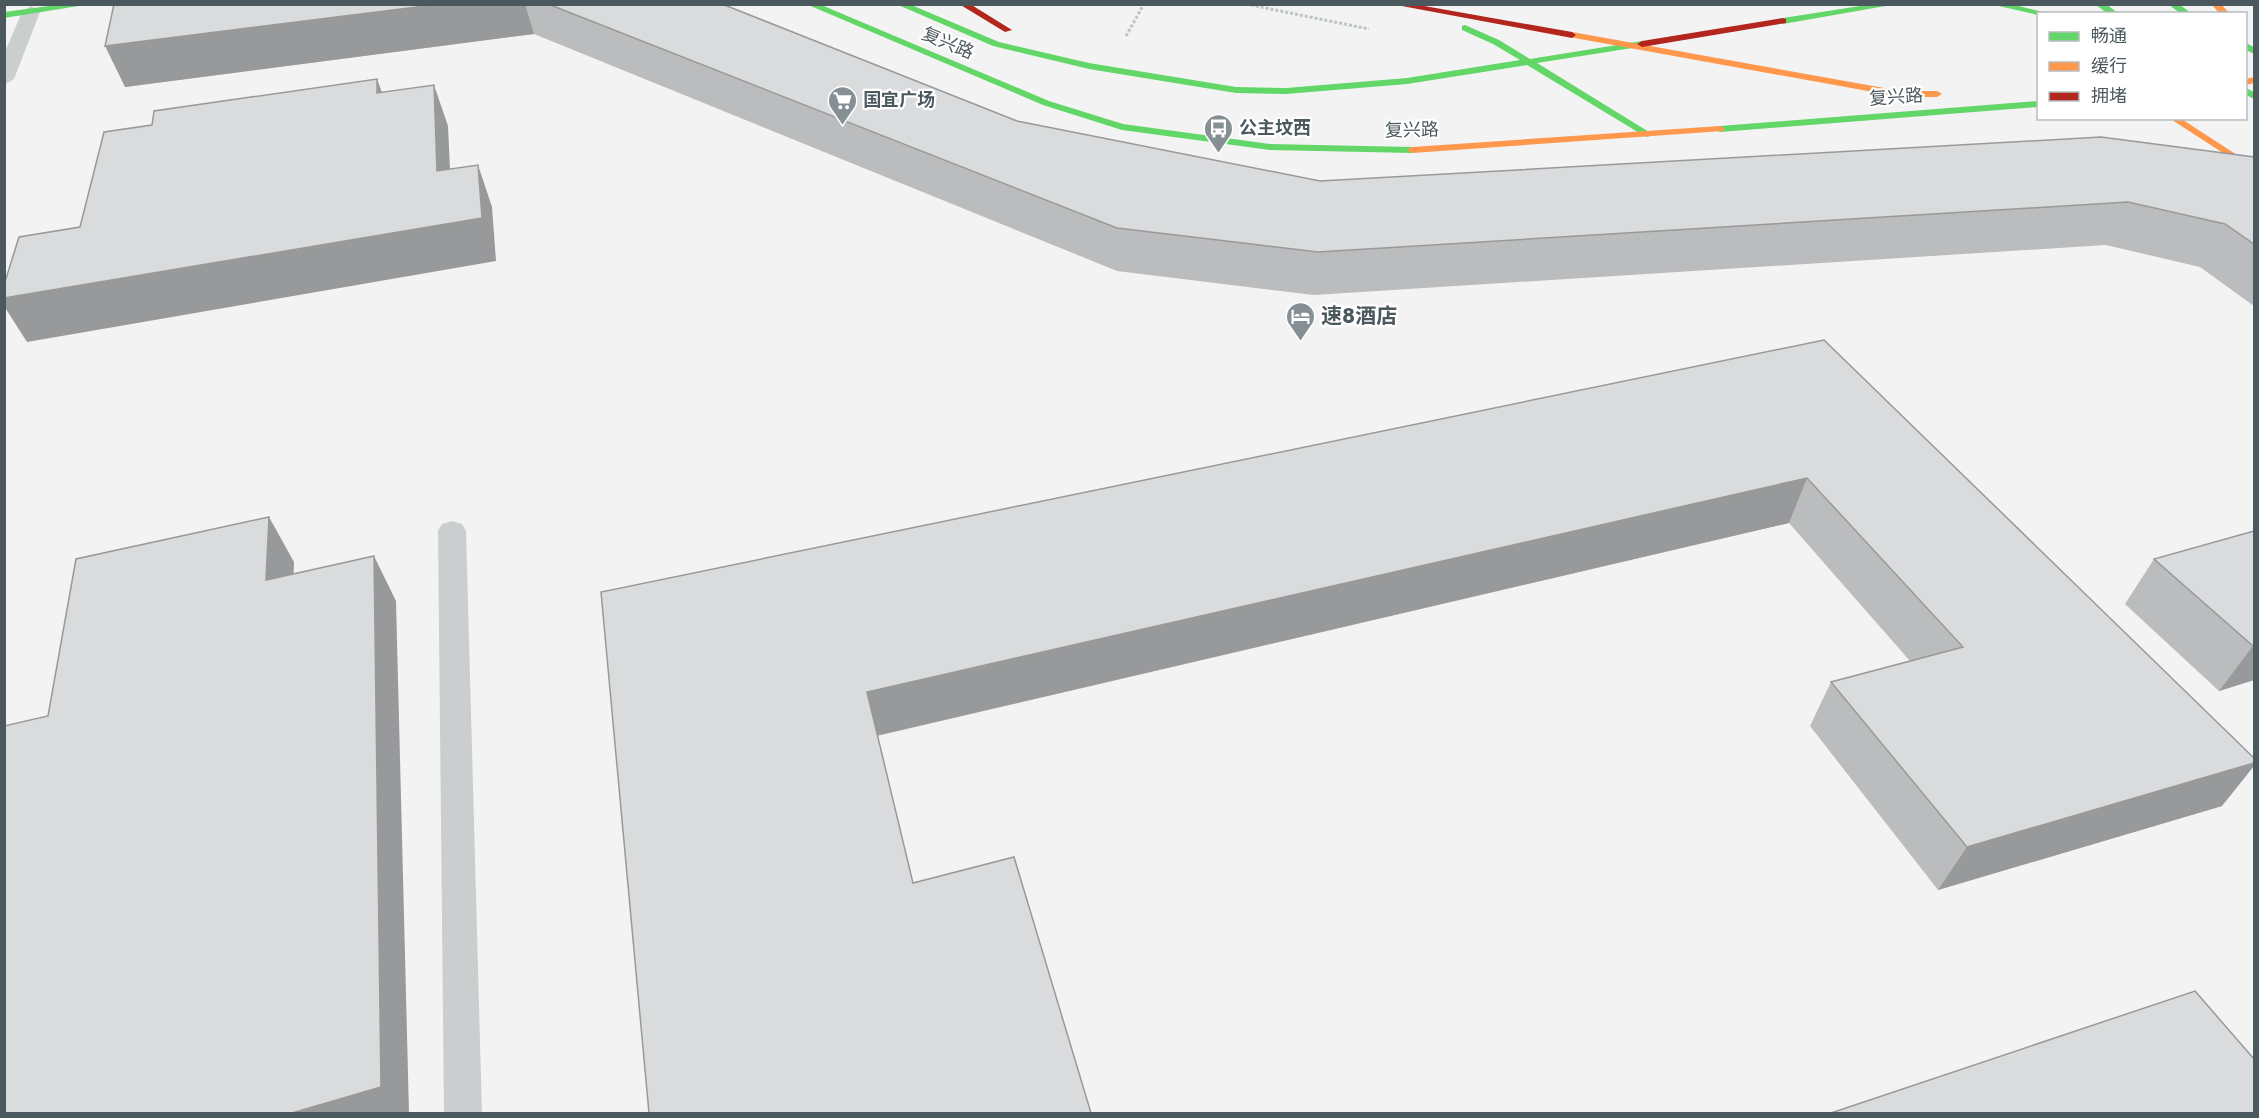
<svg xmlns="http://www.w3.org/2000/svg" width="2259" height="1118" font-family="Jost,'Noto Sans SC',sans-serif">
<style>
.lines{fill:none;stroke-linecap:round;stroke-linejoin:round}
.path{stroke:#bbc6c1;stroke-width:3;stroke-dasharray:3 2;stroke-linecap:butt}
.lane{fill:#cbcecf;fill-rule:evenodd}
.fast{fill:#63d668;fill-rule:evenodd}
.slow{fill:#ff974d;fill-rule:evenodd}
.jam{fill:#b3261e;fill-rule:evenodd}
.wall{fill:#bbbcbd}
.shaded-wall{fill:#98999a}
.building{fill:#d9dbdc;stroke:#98999a;stroke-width:1.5}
.labels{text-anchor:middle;stroke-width:4.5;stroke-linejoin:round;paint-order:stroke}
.far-street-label{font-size:18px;fill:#4b595f;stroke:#fff}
.far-poi-label{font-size:18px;font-weight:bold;fill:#4b595f;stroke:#fff;text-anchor:start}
.poi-label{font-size:21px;font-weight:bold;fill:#4b595f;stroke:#fff;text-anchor:start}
</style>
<rect width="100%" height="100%" fill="#f3f3f3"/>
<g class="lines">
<!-- path -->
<g class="path">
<polyline points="1246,4 1369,29"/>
<polyline points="1126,36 1144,4"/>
</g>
<!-- lane -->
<g class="lane">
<polygon points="31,6 40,12 14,79 4,85 4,54 22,12"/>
<polygon points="452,521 462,524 466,531 482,1114 444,1114 438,531 442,524"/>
</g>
<!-- fast -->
<g class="fast">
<polygon points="64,4 91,4 4,18 4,12"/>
<polygon points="806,4 819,4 1049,101 1123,124 1270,144 1412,147 1417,150 1412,153 1270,150 1122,130 1043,105"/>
<polygon points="896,4 909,4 999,42 1089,63 1236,87 1286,88 1407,78 1520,60 1493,44 1462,30 1462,26 1465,25 1499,40 1530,59 1642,41 1647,44 1645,46 1537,63 1654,135 1646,137 1527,65 1407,84 1286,94 1236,93 1089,69 993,46"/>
<polygon points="1873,4 1897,4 1783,24 1779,21 1783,18"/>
<polygon points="1990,4 2010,4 2051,14 2038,15"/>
<polygon points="2095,4 2106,4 2119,14 2108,14"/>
<polygon points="2168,4 2179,4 2192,14 2181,14"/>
<polygon points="2246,43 2254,47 2254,54 2246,50"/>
<polygon points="2246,88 2254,92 2254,99 2246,95"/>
<polygon points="2038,101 2038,107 1720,132 1715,129 1720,126"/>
</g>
<!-- slow -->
<g class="slow">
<polygon points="2211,4 2221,4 2230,14 2220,14"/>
<polygon points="1572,32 1901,91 1937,91 1942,94 1937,97 1901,97 1569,37 1569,33"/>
<polygon points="2254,77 2254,83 2246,85 2246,79"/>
<polygon points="2169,118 2180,118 2254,166 2254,173"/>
<polygon points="1720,126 1725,129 1723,131 1412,153 1407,150 1412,147"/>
</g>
<!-- jam -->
<g class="jam">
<polygon points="959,4 970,4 1012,30 1005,32"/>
<polygon points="1391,4 1413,4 1572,32 1576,35 1572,38"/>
<polygon points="1783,18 1786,19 1786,23 1642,47 1637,44 1642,41"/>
</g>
</g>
<!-- wall -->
<g class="wall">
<polygon points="114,4 722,4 1017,121 1320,181 2254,157 2254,306 2200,267 2106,245 1314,295 1117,271 534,34 125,87"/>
<polygon points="1824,340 2222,806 1938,890 1810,726 1831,682 1910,661 1789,523 877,736 913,883 1091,1113 601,592"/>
<polygon points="2254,531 2254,680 2219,691 2125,604 2154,559"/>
</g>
<!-- shaded-wall -->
<g class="shaded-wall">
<polygon points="441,4 525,4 534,34 125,87 105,46"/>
<polygon points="377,79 392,120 377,93"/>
<polygon points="434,85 448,126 452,213 437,171"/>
<polygon points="478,165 492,207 496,261 27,342 4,306 4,298"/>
<polygon points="1807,478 1789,523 875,736 867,692"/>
<polygon points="269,517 294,562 292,625 266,580"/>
<polygon points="374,556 396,601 409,1113 292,1113"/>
<polygon points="2253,646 2254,646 2254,680 2219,691"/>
<polygon points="2254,763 2254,766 2222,806 1938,890 1967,847"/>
</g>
<!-- building -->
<g class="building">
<polygon points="114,4 441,4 105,46"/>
<polygon points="548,4 722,4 1017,121 1320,181 2101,137 2254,157 2254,244 2225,224 2128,202 1318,252 1117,228"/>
<polygon points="377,79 377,93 434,85 437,171 478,165 482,218 4,298 4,285 19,237 80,227 104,132 152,125 154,111"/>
<polygon points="1824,340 2254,758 2254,763 1967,847 1831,682 1963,647 1807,478 867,692 913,883 1014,857 1091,1113 649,1113 601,592"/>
<polygon points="269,517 266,580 374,556 381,1087 292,1113 4,1113 4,726 48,716 76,559"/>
<polygon points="2254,531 2254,646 2253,646 2154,559"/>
<polygon points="2195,991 2254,1059 2254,1113 1831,1113"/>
</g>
<!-- icons -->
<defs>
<symbol id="supermarket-pin" viewBox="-11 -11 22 30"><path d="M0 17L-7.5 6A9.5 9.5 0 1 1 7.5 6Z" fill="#868f93" stroke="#fff"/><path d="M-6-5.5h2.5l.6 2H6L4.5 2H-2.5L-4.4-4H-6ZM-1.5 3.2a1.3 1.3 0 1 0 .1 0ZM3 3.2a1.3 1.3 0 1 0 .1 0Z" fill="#fff"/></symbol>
<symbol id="bus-pin" viewBox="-11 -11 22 30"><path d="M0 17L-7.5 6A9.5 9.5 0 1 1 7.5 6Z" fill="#868f93" stroke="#fff"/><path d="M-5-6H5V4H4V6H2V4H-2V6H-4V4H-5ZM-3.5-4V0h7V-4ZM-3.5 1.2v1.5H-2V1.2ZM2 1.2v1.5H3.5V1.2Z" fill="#fff"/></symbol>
<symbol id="hotel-pin" viewBox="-11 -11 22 30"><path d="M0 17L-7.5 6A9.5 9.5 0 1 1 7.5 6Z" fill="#868f93" stroke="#fff"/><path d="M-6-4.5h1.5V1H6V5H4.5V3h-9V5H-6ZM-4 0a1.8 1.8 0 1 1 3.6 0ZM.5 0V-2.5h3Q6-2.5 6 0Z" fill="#fff"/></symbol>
</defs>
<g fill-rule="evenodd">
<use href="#supermarket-pin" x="826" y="84" width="33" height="45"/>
<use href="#bus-pin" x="1202" y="112" width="33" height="45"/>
<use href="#hotel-pin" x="1284" y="300" width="33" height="45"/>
</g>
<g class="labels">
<!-- far-street labels -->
<g class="far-street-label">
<text transform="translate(948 43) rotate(23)" y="6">复兴路</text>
<text transform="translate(1896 97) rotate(-4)" y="6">复兴路</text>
<text transform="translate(1412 130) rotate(-1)" y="6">复兴路</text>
</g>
<!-- far-poi labels -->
<g class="far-poi-label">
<text x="863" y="106">国宜广场</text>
<text x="1239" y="134">公主坟西</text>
</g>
<!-- poi labels -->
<g class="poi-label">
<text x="1321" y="323">速8酒店</text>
</g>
</g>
<!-- border -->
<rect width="2259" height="1118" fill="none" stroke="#4b595f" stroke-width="12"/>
<!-- legend -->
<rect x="2037" y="12" width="210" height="108" fill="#ffffff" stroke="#b7bdbf" stroke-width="1.5"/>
<rect x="2049" y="32" width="30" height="9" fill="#63d668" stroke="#b7bdbf" stroke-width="1.5"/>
<text x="2091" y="42" font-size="18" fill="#4b595f">畅通</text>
<rect x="2049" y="62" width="30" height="9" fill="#ff974d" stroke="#b7bdbf" stroke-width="1.5"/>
<text x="2091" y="72" font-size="18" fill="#4b595f">缓行</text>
<rect x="2049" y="92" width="30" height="9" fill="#b3261e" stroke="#b7bdbf" stroke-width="1.5"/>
<text x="2091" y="102" font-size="18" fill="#4b595f">拥堵</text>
</svg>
